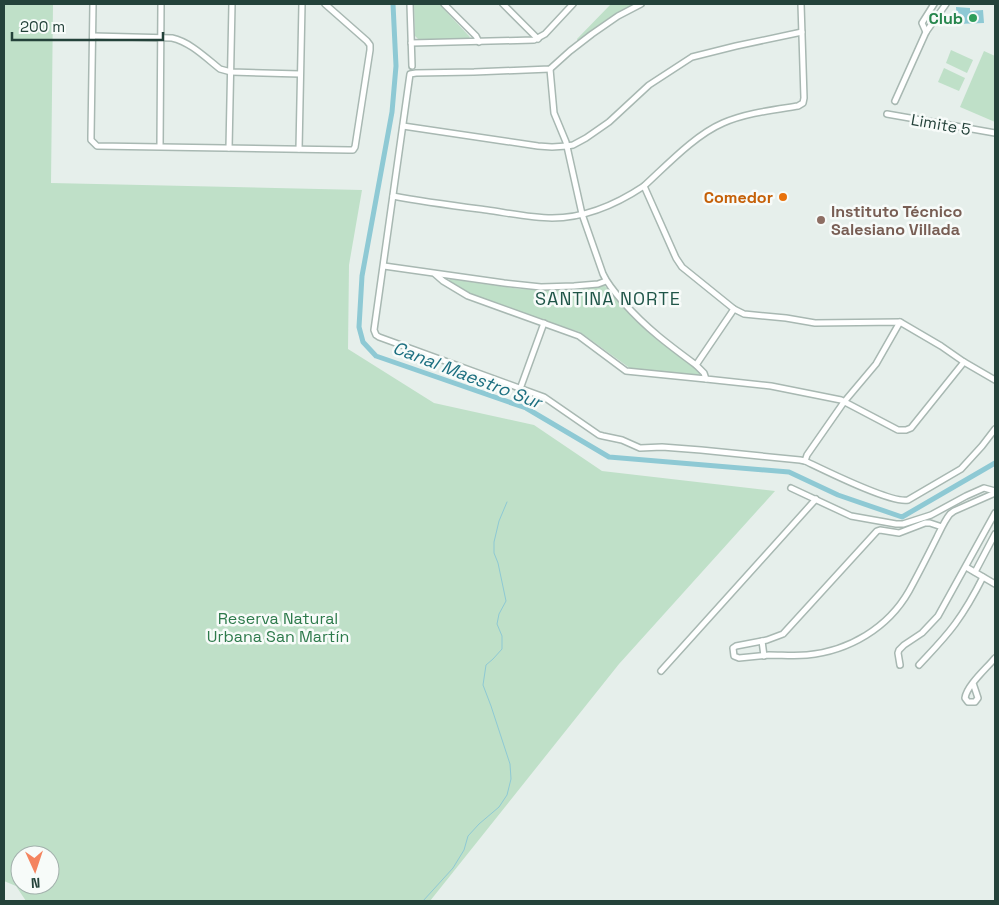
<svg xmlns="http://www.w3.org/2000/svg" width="999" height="905" font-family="'Space Grotesk',sans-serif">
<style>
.green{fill:#bfe0c8;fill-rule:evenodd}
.water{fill:#8ec9d4}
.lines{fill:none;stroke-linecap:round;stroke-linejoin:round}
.stream{stroke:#8ec9d4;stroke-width:1}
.canal{stroke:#8ec9d4;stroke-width:5}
.minor-casing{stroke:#a8b8b2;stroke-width:8}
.minor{stroke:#fff;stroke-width:5}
.leisure-dot{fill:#2e9e5b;stroke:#f7fbf9;stroke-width:2}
.food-dot{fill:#e8710a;stroke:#f7fbf9;stroke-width:2}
.education-dot{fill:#8d6e63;stroke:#f7fbf9;stroke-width:2}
.labels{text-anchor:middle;stroke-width:5;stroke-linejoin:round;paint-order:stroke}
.leisure-label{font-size:16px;font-weight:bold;fill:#27864d;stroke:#f7fbf9;text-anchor:end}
.street-label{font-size:16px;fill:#24423a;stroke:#f7fbf9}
.food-label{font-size:16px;font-weight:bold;fill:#c56008;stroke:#f7fbf9;text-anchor:end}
.education-label{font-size:16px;font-weight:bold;fill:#785e54;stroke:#f7fbf9;text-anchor:start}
.park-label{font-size:16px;fill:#2d7a4b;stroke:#f7fbf9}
.neighbourhood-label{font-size:18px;letter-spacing:1px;fill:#1f5548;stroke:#f7fbf9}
.water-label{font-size:18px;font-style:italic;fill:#1c6f80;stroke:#f7fbf9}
</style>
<rect width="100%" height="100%" fill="#e6efeb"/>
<!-- green -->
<g class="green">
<path d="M4,4H53L51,183L362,190L349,265L348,349L434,403L534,425L602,471L775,491L619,664L430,901H26L16,886L4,881ZM20,855H50V885H20Z"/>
<polygon points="414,4 439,4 470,37 469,38 419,40 415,36"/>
<polygon points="611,4 635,4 620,12 578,42 577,39"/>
<polygon points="951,50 973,60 967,73 946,63"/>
<polygon points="984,51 995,56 995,122 960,107"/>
<polygon points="944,68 965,78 959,91 938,82"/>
<polygon points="450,279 520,289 549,290 604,285 619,302 646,329 699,372 700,375 637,370 631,369 580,332 527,315 470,294 448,282"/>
</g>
<!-- water -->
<polygon class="water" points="956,7 970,8 970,11 983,10 984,23 957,24"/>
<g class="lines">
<!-- stream -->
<polyline class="stream" points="423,901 453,868 464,850 468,836 479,824 499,807 507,795 511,779 510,764 491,706 483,685 486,665 493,659 502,649 502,636 497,624 499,614 506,601 498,563 494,553 494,542 499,521 507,502"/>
<!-- canal -->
<polyline class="canal" points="393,4 396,66 392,112 362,276 359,327 363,342 376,356 526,408 609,457 789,472 838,495 902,517 995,463"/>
<defs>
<g id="minor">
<polyline points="93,4 91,136 91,140 97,146 349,150 353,150 355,147 370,50 370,45 367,41 325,4"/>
<polyline points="410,4 412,66"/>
<polyline points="444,4 476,36 479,42"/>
<polyline points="503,4 538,39"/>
<path d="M641,4L618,16L592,34L570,51L550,69L474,72L416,73L410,74L374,330L376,335L379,337L544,397L599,435L603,436L622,440L640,448L662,447L701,450L800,460L805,461C824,470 892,504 908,500L961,469L982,446L995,429"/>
<path d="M801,4L804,98L803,103L798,106C773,110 746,113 723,123C695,135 667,165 644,186L676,258L682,267L734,309L744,314L786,318L815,323L900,322L941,346L964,362L995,380"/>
<polyline points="926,32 922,23 934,4"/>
<path d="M93,36L172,38C190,42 205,57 220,69L231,72L300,74"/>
<polyline points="411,43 534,40 545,34 573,4"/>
<path d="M550,69L554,113L566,142L582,214L603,274C608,285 616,294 624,303C646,328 669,345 696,365"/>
<polyline points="895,101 926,32 946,4"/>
<polyline points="887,114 995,133"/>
<polyline points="403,126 538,146 552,147 567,146 573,145 586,138 609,122 649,85 692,57 736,46 802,32"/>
<polyline points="160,146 161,4"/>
<polyline points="229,148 232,4"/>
<polyline points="299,149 302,4"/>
<path d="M393,196C424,202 456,206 487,210C508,213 531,218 552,218C586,218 617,204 644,186"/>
<polyline points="384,266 504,283 541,287 574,286 598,284 606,281"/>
<polyline points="435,274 443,281 468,296 579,336 626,371 706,379"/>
<polyline points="734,309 696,365 704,373 706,379 771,386 841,400 898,430 906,430 911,428 964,362"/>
<polyline points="520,389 544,323"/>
<polyline points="805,461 807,455 844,402 876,364 900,322"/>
<polyline points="791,488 851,516 896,524 903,524 931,515 966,496 984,488 995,491"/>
<path d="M942,527L930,523H925L899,533L880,530L877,531L783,634L767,640L736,646L733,648L734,656L739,658C749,657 759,656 769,655C782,655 794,656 807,655C849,651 888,628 909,591C919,573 928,555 937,537C941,529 945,520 950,514L954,511L995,493"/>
<polyline points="966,567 995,584"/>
<polyline points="975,572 995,534"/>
<polyline points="762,641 764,656"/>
<polyline points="900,665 898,653 899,650 904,645 922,633 938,616 995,513"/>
<path d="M919,665C931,652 944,639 955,624C966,609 975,593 983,577"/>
<polyline points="661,671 816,499"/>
<path d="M973,683L978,698L975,702H968L965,698C967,685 987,668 995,658"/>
</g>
</defs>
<!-- minor casing -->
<use href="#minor" class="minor-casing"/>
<!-- minor -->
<use href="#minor" class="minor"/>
</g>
<!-- markers -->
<circle class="leisure-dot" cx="973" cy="18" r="5"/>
<circle class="food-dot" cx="783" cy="197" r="5"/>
<circle class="education-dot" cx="821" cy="220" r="5"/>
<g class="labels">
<!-- leisure labels -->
<g class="leisure-label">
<text x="963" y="24">Club</text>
</g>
<!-- street labels -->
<g class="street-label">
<text transform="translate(941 124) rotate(10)" y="6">Limite 5</text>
</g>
<!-- food labels -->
<g class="food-label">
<text x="773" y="203">Comedor</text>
</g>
<!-- education labels -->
<g class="education-label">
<text x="831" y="217">Instituto Técnico<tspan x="831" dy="18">Salesiano Villada</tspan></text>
</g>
<!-- park labels -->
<g class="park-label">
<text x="278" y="624">Reserva Natural<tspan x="278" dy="18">Urbana San Martín</tspan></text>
</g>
<!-- neighbourhood labels -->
<g class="neighbourhood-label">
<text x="608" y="305">SANTINA NORTE</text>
</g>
<!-- water labels -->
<g class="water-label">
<text transform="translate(467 375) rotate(21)" y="6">Canal Maestro Sur</text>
</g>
</g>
<!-- border -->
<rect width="999" height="905" fill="none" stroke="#24423a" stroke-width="10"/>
<!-- north arrow -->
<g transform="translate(35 870) rotate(177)"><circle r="24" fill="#f7fbf9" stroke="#a3b1ad"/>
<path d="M0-4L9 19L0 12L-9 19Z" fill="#f4845f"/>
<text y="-8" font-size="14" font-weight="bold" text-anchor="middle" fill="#24423a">N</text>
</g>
<!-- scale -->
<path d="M12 32v8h151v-8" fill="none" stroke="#24423a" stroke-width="2.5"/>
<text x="20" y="32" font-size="15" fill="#24423a" stroke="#f7fbf9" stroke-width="4" paint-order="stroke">200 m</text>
</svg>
